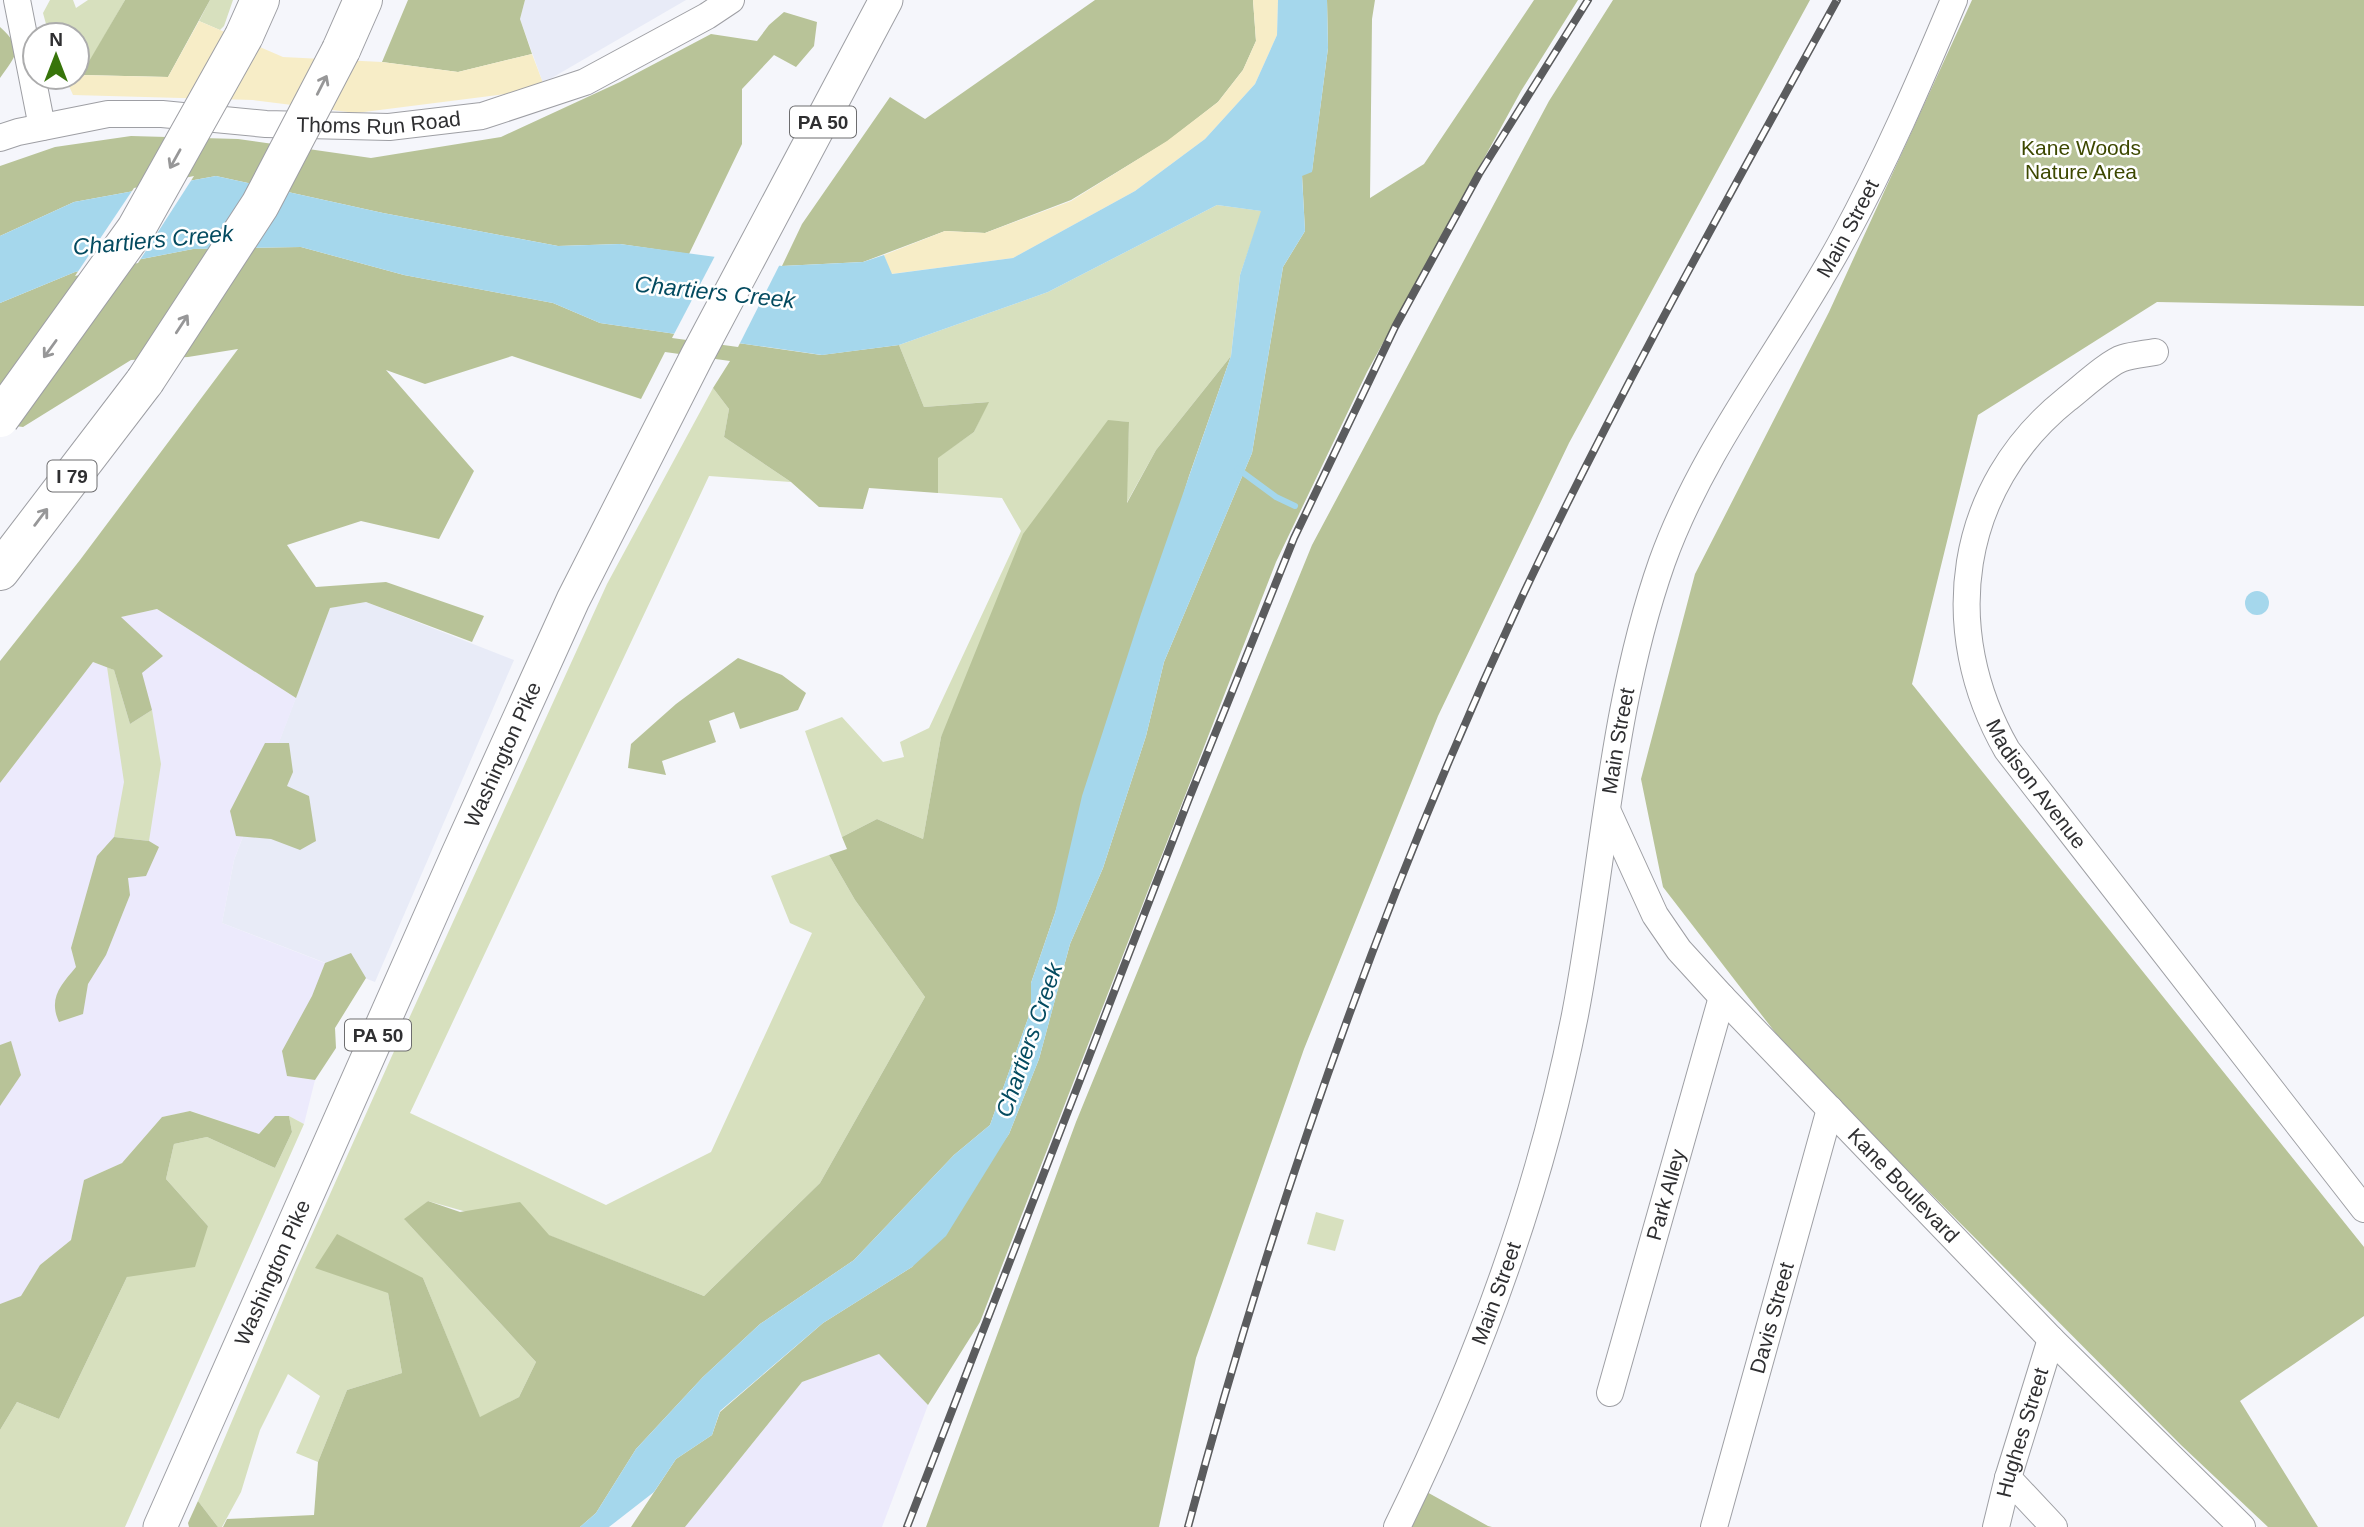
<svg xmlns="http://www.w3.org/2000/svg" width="2364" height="1527" font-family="Arial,sans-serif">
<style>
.built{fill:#e8ebf7}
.industrial{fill:#eceafc}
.green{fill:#d7e0be}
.forest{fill:#b8c398}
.sand{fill:#f7edc7}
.water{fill:#a5d7ec}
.pier{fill:#f5f6fb}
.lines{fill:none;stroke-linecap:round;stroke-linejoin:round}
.stream{stroke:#a5d7ec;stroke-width:6}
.minor-casing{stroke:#9e9fa4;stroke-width:28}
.major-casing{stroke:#9e9fa4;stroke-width:35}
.highway-casing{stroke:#9e9fa4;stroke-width:40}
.minor{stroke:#fff;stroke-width:26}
.major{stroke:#fff;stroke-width:33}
.highway{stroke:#fff;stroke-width:38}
.rail-casing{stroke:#5b5c5e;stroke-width:8}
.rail{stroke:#fff;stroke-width:5;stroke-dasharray:16;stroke-linecap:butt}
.highway-bridge-casing{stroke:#9e9fa4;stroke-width:40;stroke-linecap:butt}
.highway-bridge{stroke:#fff;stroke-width:38}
.oneway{stroke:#979798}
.labels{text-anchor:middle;stroke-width:5;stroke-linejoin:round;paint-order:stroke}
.shield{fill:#fff;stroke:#6d6d6f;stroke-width:2}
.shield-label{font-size:19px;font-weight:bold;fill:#2f2f31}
.street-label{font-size:21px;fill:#2f2f31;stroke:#fff}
.park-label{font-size:21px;fill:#3d4800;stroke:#fff}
.water-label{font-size:23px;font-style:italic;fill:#044b60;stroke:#fff}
</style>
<rect width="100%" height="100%" fill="#f5f6fb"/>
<!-- built -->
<g class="built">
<polygon points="525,0 686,0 543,83 520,19"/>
<polygon points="366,602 514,660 375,982 222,923 234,860 330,608"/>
</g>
<!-- industrial -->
<g class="industrial">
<polygon points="157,609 296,698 234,860 222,923 325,963 287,1076 315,1080 304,1124 289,1116 259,1134 191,1111 162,1117 122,1163 84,1180 71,1240 40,1265 21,1297 0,1304 0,783 93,662 114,670 162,656 120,617"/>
<polygon points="879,1354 928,1405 882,1527 685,1527 802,1382"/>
</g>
<!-- green -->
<g class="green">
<polygon points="50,0 73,0 76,8 88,0 125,0 86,68 77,64 77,35 49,35 43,13"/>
<polygon points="210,0 233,0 224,26 220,30 199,21"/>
<polygon points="1217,205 1262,211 1240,275 1231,356 1156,450 1126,504 1129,422 1108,421 941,737 923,839 877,819 842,837 805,731 842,717 883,762 904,757 900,742 929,728 1021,531 1002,498 938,493 937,458 974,432 988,402 924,407 899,345 1048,292"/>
<polygon points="713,388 729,409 724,437 791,482 709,476 410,1113 606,1205 711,1152 812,933 790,923 771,876 829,855 855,900 925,997 820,1183 704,1296 548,1235 428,1201 405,1220 536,1362 519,1397 480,1418 423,1278 388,1293 402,1373 347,1390 318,1462 296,1453 320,1396 288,1374 260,1430 241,1492 222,1527 218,1527 198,1501 296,1270 391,1058 607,584"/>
<polygon points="107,667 114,670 130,724 152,710 161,764 149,841 114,837 124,782"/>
<polygon points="289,1116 304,1124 125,1527 0,1527 0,1430 17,1402 59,1419 127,1277 208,1226 166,1179 174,1144 207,1137 275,1168 292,1132"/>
<polygon points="1316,1212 1344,1220 1335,1251 1307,1244"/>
</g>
<!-- forest -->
<g class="forest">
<polygon points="125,0 210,0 168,77 81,75"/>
<polygon points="408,0 525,0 520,19 532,54 458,72 382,62"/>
<polygon points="1095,0 1253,0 1256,41 1243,70 1218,102 1168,141 1071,200 985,233 945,231 863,262 782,266 802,224 890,97 925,119"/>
<polygon points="1327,0 1375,0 1372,19 1370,198 1424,164 1534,0 1578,0 1521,91 1367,372 1276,562 980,1322 928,1405 879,1354 802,1382 685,1527 631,1527 676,1459 712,1435 720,1412 823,1323 912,1267 1009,1134 1039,1059 1070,944 1103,868 1146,736 1164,662 1252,453 1283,267 1305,231 1302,175 1312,171 1328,48"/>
<polygon points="1613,0 1810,0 1569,443 1438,716 1304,1049 1196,1358 1159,1527 926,1527 1076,1122 1312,545 1549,101"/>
<polygon points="1972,0 2364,0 2364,306 2157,302 1978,415 1912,684 2364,1247 2364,1316 2240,1401 2318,1527 2268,1527 2181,1445 1791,1053 1663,887 1641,779 1695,574 1829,312"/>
<polygon points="784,12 817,22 814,46 796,67 774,55 742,89 742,144 689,254 620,244 558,246 383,213 216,176 74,202 0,236 0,166 55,147 131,136 238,139 371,158 501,137 620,82 711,34 757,41 769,25"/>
<path d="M0,27C25,50 16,55 0,78Z"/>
<polygon points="301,247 404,275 553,303 600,323 821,355 899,345 924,407 989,402 974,432 938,458 938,493 869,488 863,509 819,507 791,482 724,437 729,409 713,388 730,361 665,352 641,399 512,356 425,384 386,370 474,471 439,539 361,521 287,545 316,587 386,582 484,616 472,642 366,602 330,608 296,698 157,609 121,617 163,656 142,673 152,710 130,724 114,670 93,662 0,783 0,661 80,560 238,349 188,357 131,360 23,427 0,424 0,303 75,272 193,249"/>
<polygon points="1231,356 1189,476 1055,913 1031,983 1031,1010 990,1125 954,1155 854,1260 760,1324 703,1377 636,1449 596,1513 580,1527 223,1527 227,1519 314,1515 318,1462 347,1390 402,1373 388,1293 315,1268 337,1234 423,1278 480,1417 519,1397 536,1362 404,1219 428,1201 460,1212 520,1202 549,1235 704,1296 820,1183 925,997 855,900 829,855 847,849 842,837 877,819 923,839 941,737 1023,534 1108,420 1129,422 1127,503 1156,450"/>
<polygon points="738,658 782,675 806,693 798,710 740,729 734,712 709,721 716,742 662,761 666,775 628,768 631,744 676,704"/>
<polygon points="265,743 289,743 293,772 287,786 309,796 316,841 300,850 271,839 236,836 230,811"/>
<path d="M114,837L149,841L159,847L146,876L128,878L130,895L106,955L88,984L83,1014L59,1022C48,998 61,985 76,967L71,948L97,856Z"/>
<polygon points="351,953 366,978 335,1028 336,1048 315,1080 287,1076 282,1051 312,996 325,963"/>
<polygon points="11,1041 21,1075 0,1106 0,1045"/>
<polygon points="190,1111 259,1134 275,1116 289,1116 292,1132 275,1168 207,1137 174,1144 166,1179 208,1226 195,1267 127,1277 59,1419 17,1402 0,1430 0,1304 21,1296 40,1265 71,1240 84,1180 122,1163 162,1117"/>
<polygon points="1425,1491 1488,1526 1492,1527 1411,1527"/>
<polygon points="198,1501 218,1527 189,1527 188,1523"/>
</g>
<!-- sand -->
<g class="sand">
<polygon points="1253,0 1278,0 1277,35 1255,84 1205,139 1135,191 1013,258 891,274 884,255 945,231 985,233 1071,201 1167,141 1218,102 1243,70 1256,41"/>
<polygon points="199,21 283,57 382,62 458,72 532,54 543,83 506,94 356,113 253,100 73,95 65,77 77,77 77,64 86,68 82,75 168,77"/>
</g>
<!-- water -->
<g class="water">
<polygon points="1278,0 1327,0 1328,48 1312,172 1302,176 1305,231 1283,267 1252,453 1164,662 1146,736 1103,868 1070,944 1039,1059 1009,1134 946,1236 912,1267 823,1323 720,1411 712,1435 676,1459 654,1492 609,1527 580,1527 596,1513 636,1449 703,1377 760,1324 854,1260 954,1155 990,1125 1031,1010 1031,983 1055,913 1082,796 1141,614 1231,356 1240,275 1261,211 1217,205 1048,292 899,345 822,355 600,323 553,303 404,275 301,247 193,249 75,272 0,303 0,236 74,202 216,176 383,213 558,246 620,244 782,266 863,262 884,255 892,274 1013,258 1135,191 1205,139 1255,84 1277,35"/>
<circle cx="2257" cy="603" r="12"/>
</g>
<!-- pier -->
<g class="pier">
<polygon points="194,176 138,263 75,276 134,188"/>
<polygon points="716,254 781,262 738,347 672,338"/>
</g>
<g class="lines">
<!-- stream -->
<polyline class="stream" points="1238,469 1276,497 1295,506"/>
<defs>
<g id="minor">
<polyline points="17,0 42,127"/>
<path id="s1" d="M0,138L18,132L108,114H162L266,124L389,127L482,116L585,82L707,16L731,0"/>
<path id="s2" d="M2155,352C2144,354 2133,355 2123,358C2109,362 2080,389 2067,399C1957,487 1938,630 2007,750L2364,1209"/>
<path id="s3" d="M1608,812L1655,915L1679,950L1722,997L2051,1339L2242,1527"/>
<path id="s4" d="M1610,1393L1722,997"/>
<polyline points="2008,1478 2054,1527"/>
<path id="s5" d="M1397,1527C1477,1364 1540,1193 1575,1015C1604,864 1611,707 1662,562C1704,445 1785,347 1843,239C1885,162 1920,81 1954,0"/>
<path id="s6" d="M1714,1527L1830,1109"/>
<path id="s7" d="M1996,1527L2008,1478L2051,1339"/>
</g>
<g id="major">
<path id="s8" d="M160,1527L457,856L573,600L697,356L886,0"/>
</g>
<g id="highway">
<polyline points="244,36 260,0"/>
<polyline points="341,50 363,0"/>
<polyline points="0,571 145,381"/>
</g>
</defs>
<!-- minor casing -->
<use href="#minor" class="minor-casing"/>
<!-- major casing -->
<use href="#major" class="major-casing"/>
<!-- highway casing -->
<use href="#highway" class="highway-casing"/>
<!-- minor -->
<use href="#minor" class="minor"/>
<!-- major -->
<use href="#major" class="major"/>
<!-- highway -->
<use href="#highway" class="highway"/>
<defs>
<g id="rail">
<polyline points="907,1527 1188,801 1294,538 1395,327 1479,174 1588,0"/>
<path d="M1188,1527C1273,1209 1382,898 1521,599C1617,395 1728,198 1837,0"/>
</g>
</defs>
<!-- rail casing -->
<use href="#rail" class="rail-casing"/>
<!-- rail -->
<use href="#rail" class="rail"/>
<defs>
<g id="highway-bridge">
<polyline points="145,381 260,205 341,50"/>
<polyline points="0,418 136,229 244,36"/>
</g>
</defs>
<!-- highway-bridge casing -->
<use href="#highway-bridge" class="highway-bridge-casing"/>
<!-- highway-bridge -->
<use href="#highway-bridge" class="highway-bridge"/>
</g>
<!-- one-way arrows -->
<defs><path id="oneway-shaft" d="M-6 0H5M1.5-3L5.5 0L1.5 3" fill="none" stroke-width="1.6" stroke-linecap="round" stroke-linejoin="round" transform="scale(1.75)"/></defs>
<g class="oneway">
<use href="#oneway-shaft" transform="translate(322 85) rotate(-63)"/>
<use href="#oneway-shaft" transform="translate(175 159) rotate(119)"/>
<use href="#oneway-shaft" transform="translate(182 324) rotate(-57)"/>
<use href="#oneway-shaft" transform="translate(50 349) rotate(126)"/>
<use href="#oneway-shaft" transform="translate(41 517) rotate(-53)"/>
</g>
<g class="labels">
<!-- shield labels -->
<g class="shield">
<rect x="790" y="106.5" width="66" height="31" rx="5"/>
<rect x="47.5" y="460.5" width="49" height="31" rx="5"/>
<rect x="345" y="1019.5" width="66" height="31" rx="5"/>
</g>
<g class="shield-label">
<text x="823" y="129">PA 50</text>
<text x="72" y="483">I 79</text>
<text x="378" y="1042">PA 50</text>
</g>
<!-- street labels -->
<g class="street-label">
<text dy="7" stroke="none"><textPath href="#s1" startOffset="382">Thoms Run Road</textPath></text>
<text dy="7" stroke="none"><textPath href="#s5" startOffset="1388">Main Street</textPath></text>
<text dy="7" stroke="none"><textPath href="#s5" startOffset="821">Main Street</textPath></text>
<text dy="7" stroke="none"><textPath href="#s8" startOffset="845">Washington Pike</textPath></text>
<text dy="7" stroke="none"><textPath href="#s2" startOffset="536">Madison Avenue</textPath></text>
<text dy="7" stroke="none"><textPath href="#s3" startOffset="481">Kane Boulevard</textPath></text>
<text dy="7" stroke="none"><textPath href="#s4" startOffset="206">Park Alley</textPath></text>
<text dy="7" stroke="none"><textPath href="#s8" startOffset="278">Washington Pike</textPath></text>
<text dy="7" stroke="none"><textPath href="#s5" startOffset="254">Main Street</textPath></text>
<text dy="7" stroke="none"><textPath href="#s6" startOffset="217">Davis Street</textPath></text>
<text dy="7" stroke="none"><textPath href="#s7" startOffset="98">Hughes Street</textPath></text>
</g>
<!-- park labels -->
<g class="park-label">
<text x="2081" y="155">Kane Woods<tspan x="2081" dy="24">Nature Area</tspan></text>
</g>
<!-- water labels -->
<g class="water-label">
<text transform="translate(153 240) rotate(-5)" y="8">Chartiers Creek</text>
<text transform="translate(715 292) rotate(6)" y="8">Chartiers Creek</text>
<text transform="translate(1029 1040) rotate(-71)" y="8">Chartiers Creek</text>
</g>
</g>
<!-- north arrow -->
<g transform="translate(56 56)"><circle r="33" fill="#ffffff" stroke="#acacad" stroke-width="2"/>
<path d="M0-5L12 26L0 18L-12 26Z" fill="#37740a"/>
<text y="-10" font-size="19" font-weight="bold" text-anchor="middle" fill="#2f2f31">N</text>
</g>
</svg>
